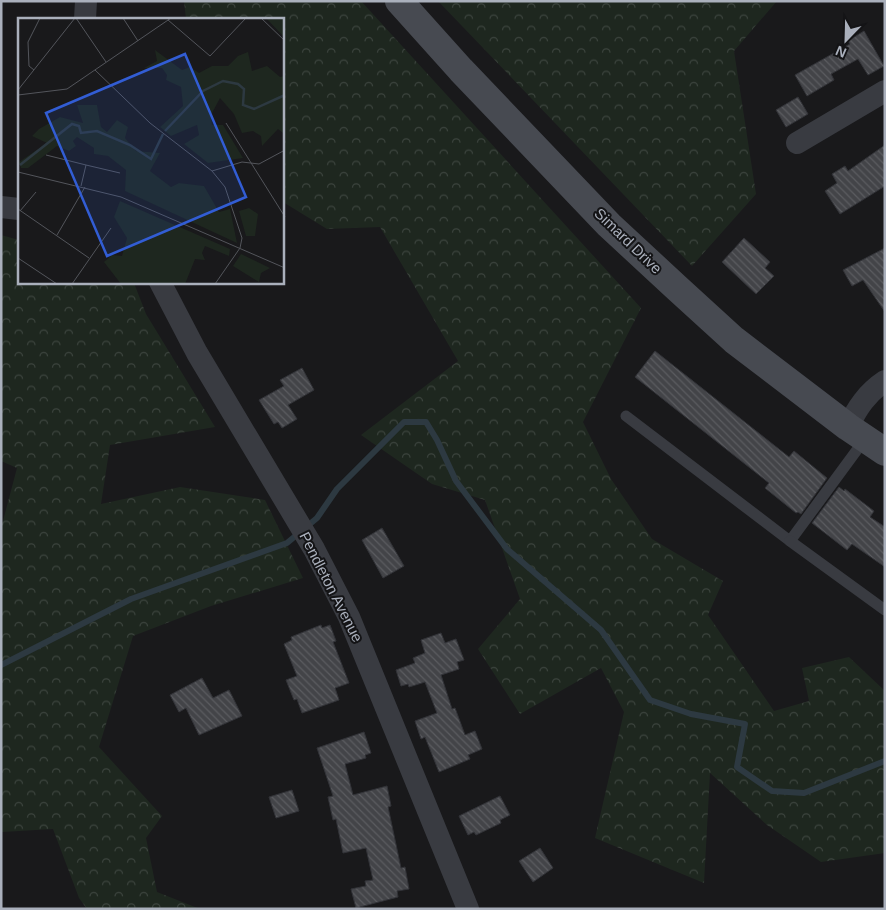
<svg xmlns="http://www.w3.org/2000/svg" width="886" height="910" font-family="Arial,sans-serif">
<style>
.forest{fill:url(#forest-crowns)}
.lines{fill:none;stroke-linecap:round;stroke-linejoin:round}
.stream{stroke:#2d3941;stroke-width:6}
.building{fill:url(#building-back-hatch);stroke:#323338}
.lane{stroke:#393b41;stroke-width:11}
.street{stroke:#393b41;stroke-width:22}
.secondary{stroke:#474a51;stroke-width:28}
.labels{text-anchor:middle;stroke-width:4;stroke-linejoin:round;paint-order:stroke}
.street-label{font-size:15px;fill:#aab0bc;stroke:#141416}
.inset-river{fill:none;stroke:#2d3941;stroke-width:2.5}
.inset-road{fill:none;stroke:#53555b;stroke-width:1}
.view{fill:#325dd4;fill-opacity:0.15;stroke:#325dd4;stroke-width:2.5}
.inset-edge{fill:none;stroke:#aab0bc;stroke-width:2.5}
</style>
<defs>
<pattern id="forest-crowns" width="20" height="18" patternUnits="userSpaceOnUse" patternTransform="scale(1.25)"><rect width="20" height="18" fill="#1e271f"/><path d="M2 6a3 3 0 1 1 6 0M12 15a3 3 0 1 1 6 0" fill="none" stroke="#3c443e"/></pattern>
<pattern id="building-back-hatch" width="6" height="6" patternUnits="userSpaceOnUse" patternTransform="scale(1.25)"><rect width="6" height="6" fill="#434448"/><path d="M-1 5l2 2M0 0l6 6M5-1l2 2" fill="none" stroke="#5b5c60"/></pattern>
</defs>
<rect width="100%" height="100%" fill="#19191b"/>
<!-- forest -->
<g class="forest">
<polygon points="184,1 361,1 641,308 583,422 611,479 652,539 723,581 708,615 774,711 809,701 802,668 849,657 885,691 885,853 821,862 767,825 710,773 704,883 595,838 624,712 601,668 520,714 478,649 520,599 485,500 432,484 361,435 458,361 380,227 327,229 283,202 282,19 186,19"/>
<polygon points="438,1 777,1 734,51 756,194 692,266"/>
<polygon points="1,235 19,240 19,282 134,283 146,314 215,427 110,445 101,504 180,487 265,500 303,578 211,606 133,636 99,747 162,816 146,838 157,892 200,909 87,909 79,898 53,829 2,832 1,830 1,523 3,521 17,468 1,461"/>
</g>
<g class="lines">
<!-- stream -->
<polyline class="stream" points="1,665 131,599 287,543 317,518 337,489 404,422 426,422 437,440 456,481 507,549 601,630 650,700 691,714 745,724 737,767 772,791 804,793 885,761"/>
</g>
<!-- building -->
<g class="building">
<polygon points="864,31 884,66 868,75 858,59 831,74 834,80 807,96 795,75 850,44 848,41"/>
<polygon points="798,97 808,114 786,127 776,110"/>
<polygon points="885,145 885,186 840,214 825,191 837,183 832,174 845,166 848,171"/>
<polygon points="744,238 770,262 765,268 774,276 756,294 722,262"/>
<polygon points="885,248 885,312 863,280 852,286 843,270"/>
<polygon points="655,351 789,457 794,451 827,478 801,514 798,512 796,513 765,488 769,483 635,377"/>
<polygon points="302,368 314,390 288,405 297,419 282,428 278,422 274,424 259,400 284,386 280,380"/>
<polygon points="839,487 844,491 845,489 874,511 870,517 885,527 885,567 852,544 847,550 812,523"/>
<polygon points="382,528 404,566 383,578 362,540"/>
<polygon points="321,625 322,628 330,625 336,641 333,642 349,683 335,688 339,700 302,713 297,699 294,700 286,680 297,676 284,644 292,640 291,637"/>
<polygon points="441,633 445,643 456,639 464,660 457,662 459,669 441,675 452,709 455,708 465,735 475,731 482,749 468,755 470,759 439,772 425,737 421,739 415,721 437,713 425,682 409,687 408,684 401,686 396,670 415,663 413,658 425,653 421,640"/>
<polygon points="202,678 213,698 229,690 242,716 199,735 186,708 179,712 170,695"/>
<polygon points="364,732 371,753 365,755 366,758 345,764 353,795 387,786 391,806 388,807 401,868 405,867 409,889 397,891 398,897 356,908 351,889 366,886 365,881 373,880 366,848 343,853 336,819 333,820 328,797 333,796 317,748"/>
<polygon points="292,790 299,811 276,818 269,797"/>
<polygon points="500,796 510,815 500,820 501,823 476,835 474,832 468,835 459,816"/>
<polygon points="540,848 553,868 533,882 519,861"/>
</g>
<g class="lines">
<!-- lane -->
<g class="lane">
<polyline points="626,416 790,541 865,439"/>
<polyline points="790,541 885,610"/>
</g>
<!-- street -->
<g class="street">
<polyline points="85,19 86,1"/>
<polyline points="797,143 885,91"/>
<polyline points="1,207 19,209"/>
<polyline points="160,282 197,353 314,549 349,617 468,909"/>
<path d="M848,427C857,408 867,393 885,381"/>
</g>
<!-- secondary -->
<polyline class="secondary" points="399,1 461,70 609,225 677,288 734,340 848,427 885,452"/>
</g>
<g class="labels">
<!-- street labels -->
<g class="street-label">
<text transform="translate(628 241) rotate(44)" y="5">Simard Drive</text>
<text transform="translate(331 587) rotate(63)" y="5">Pendleton Avenue</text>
</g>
</g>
<!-- overview -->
<g transform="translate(18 18)">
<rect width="266" height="266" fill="#19191b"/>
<path d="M248,0H266V19ZM137,32L164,52L172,49L181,55L194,48H210L220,38L230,34L234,53L249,48L262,59L266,58V126L265,115L260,111L244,128L243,118L235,113L224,115L216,96L202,80L193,97L194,107H205L225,140L190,145L166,126L181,117L179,107L153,118L142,109L165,88L163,69L148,62L149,57L144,50H126L139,43ZM59,87H79L83,109L89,114L99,102L110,109L107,120L118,133L142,135L132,153L153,169L161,165L186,168L201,194L212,191L219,225L107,173L108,152L90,138L76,136V130L59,119L55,123L58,128L51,133L39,128L10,150H3L1,144L29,125L14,118L21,111L42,99L65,105ZM102,183L212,231L211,238L187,228L184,235L187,242L177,241L167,266H103L86,244L94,237L104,238L109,220L96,199ZM231,190L240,196L237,218H228L221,193ZM223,236L252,250L243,255L241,264L215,248Z" fill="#1e271f"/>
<path class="inset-river" d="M147,113L185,73L205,63L220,66L226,71L225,87L236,91L267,77M2,147L54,106L61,108L63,115L79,113L112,127L133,141L145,116"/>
<path class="inset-road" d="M58,0L88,44M105,0L120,23M243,0L267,23M150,2L192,38L228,0M16,52L11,48L10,24L22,0M77,52L132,105L194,153L207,169L224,220L222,230L197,266M0,72L57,0M0,77L49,71L153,0M208,105L267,199M28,137L68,147M194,153L224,144L241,146L267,132M0,154L103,179L267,250M63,168L68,147L102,155M0,191L71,240M2,193L18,174M39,217L67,169M0,240L39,266M54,266L93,210"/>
<path class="view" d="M167,36L228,179L89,238L28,95Z"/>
<rect width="266" height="266" class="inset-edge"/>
</g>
<!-- border -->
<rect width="886" height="910" fill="none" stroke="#aab0bc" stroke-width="5"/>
<!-- north arrow -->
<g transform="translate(846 40) rotate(203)" stroke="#141416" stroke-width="4" paint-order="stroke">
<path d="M0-4L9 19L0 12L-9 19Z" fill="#aab0bc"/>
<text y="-8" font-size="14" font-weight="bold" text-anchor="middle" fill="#aab0bc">N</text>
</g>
</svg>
